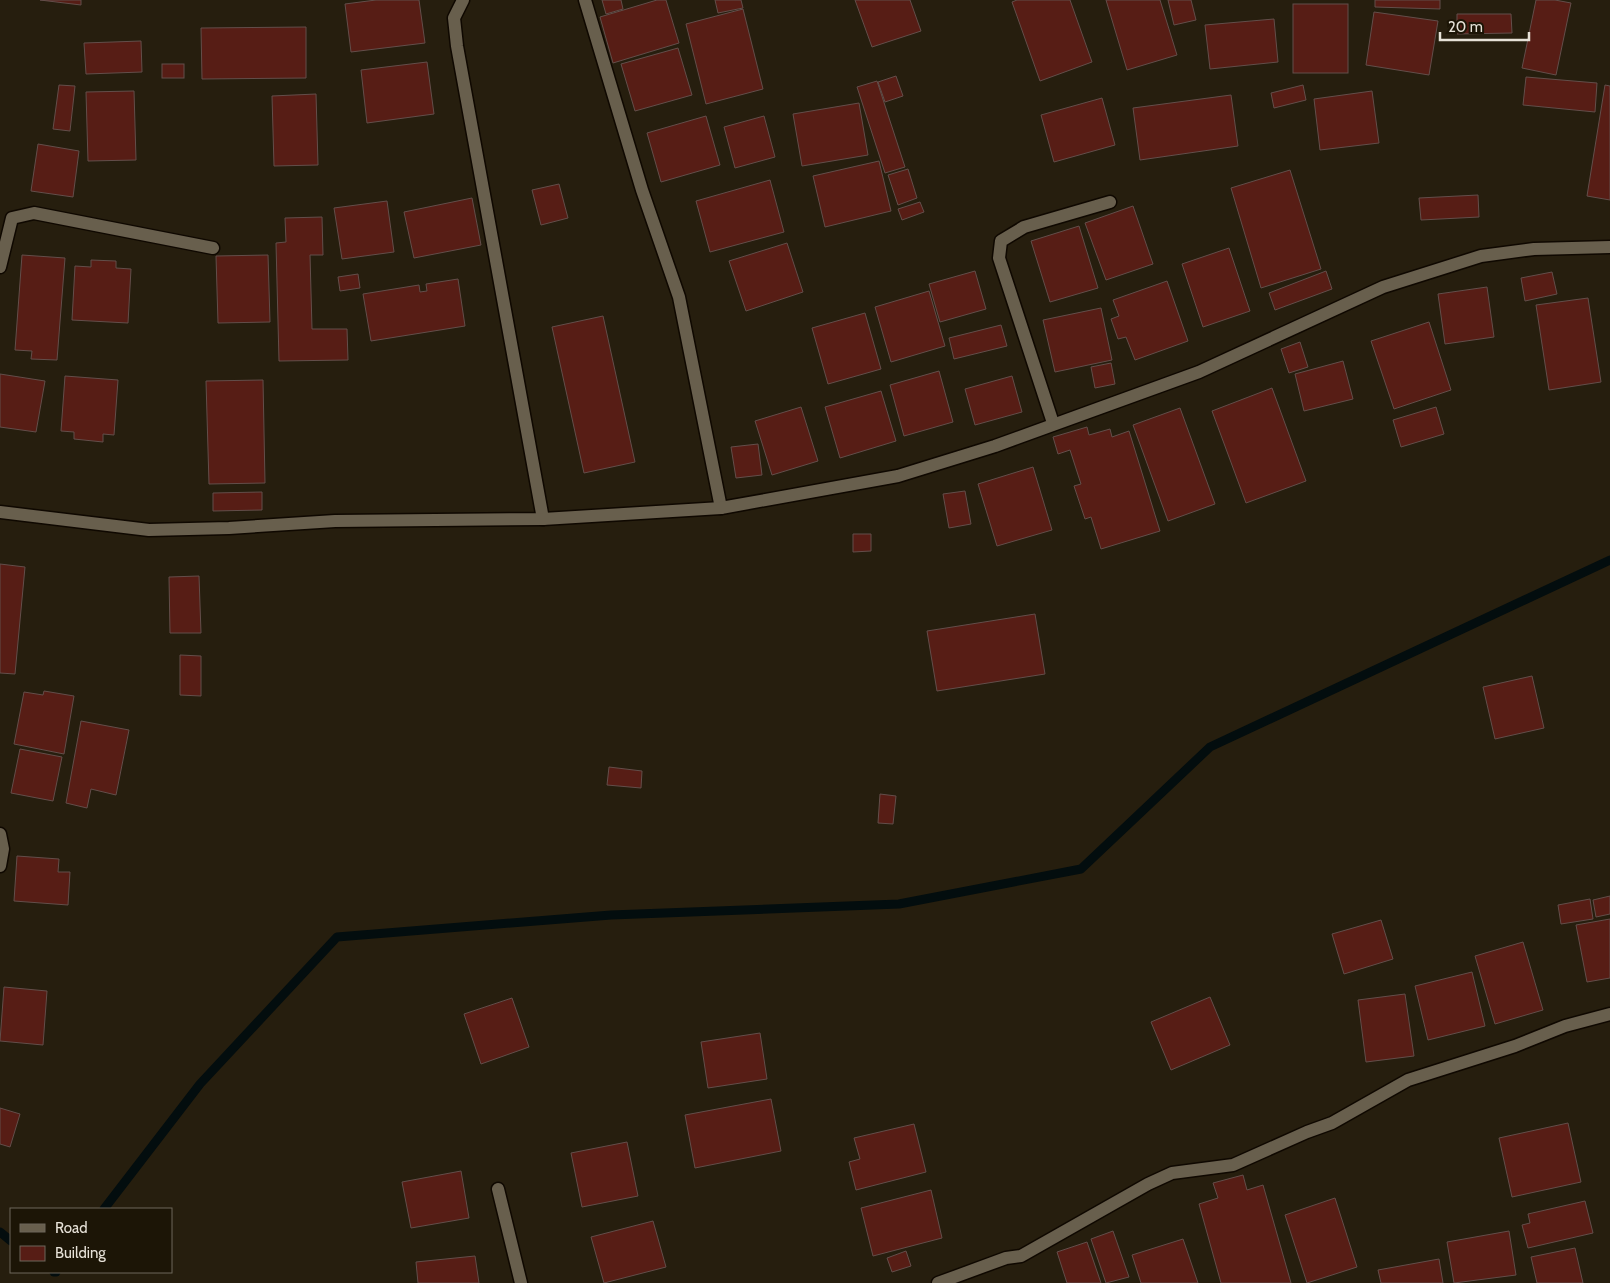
<svg xmlns="http://www.w3.org/2000/svg" width="1610" height="1283" font-family="Cabin,sans-serif">
<style>
.lines{fill:none;stroke-linecap:round;stroke-linejoin:round}
.stream{stroke:#030d0e;stroke-width:9}
.building{fill:#571d15;stroke:#634e4a}
.street-casing{stroke:#0f0800;stroke-width:15}
.street{stroke:#685f4d;stroke-width:12}
</style>
<rect width="100%" height="100%" fill="#261e0e"/>
<g class="lines">
<!-- stream -->
<g class="stream">
<polyline points="104,1209 200,1084 337,937 611,915 899,904 1081,869 1210,747 1610,560"/>
<polyline points="0,1232 11,1241"/>
<polyline points="54,1272 56,1272"/>
</g>
</g>
<!-- building -->
<g class="building">
<polygon points="40,0 81,0 81,5"/>
<polygon points="376,0 419,0 425,43 351,52 345,4"/>
<polygon points="602,0 621,0 623,9 606,14"/>
<polygon points="657,0 666,0 679,43 613,63 600,17"/>
<polygon points="715,0 741,0 743,8 718,13"/>
<polygon points="855,0 910,0 921,31 872,47"/>
<polygon points="1017,0 1070,0 1092,62 1040,81 1012,2"/>
<polygon points="1106,0 1160,0 1177,55 1127,70"/>
<polygon points="1168,0 1191,0 1196,20 1174,25"/>
<polygon points="1375,0 1440,0 1440,9 1375,7"/>
<polygon points="1536,0 1555,0 1571,3 1556,75 1522,68"/>
<rect x="1293" y="4" width="55" height="69"/>
<polygon points="743,9 763,89 706,104 686,24"/>
<polygon points="1374,12 1438,21 1429,75 1366,65"/>
<polygon points="1457,14 1511,14 1512,33 1457,34"/>
<polygon points="1274,19 1278,62 1210,69 1205,25"/>
<polygon points="306,27 306,78 202,79 201,28"/>
<polygon points="141,41 142,72 86,74 84,43"/>
<polygon points="678,48 692,95 635,111 621,64"/>
<polygon points="427,62 434,114 367,123 361,70"/>
<rect x="162" y="64" width="22" height="14"/>
<polygon points="896,76 903,96 885,102 878,82"/>
<polygon points="1526,77 1597,83 1595,112 1523,105"/>
<polygon points="877,81 905,167 885,173 857,87"/>
<polygon points="59,85 75,86 70,131 53,129"/>
<polygon points="1303,85 1306,100 1274,108 1271,93"/>
<polygon points="1605,85 1610,86 1610,200 1587,196"/>
<polygon points="134,91 136,160 88,161 86,92"/>
<polygon points="1372,91 1379,143 1320,150 1314,99"/>
<polygon points="316,94 318,165 274,166 272,96"/>
<polygon points="1231,95 1238,146 1140,160 1133,108"/>
<polygon points="1102,98 1115,145 1054,162 1041,115"/>
<polygon points="859,103 868,155 802,166 793,114"/>
<polygon points="706,116 720,165 661,182 647,133"/>
<polygon points="764,116 775,157 735,168 724,127"/>
<polygon points="38,144 79,151 73,197 31,191"/>
<polygon points="879,161 891,211 825,227 813,176"/>
<polygon points="908,169 917,198 898,205 888,175"/>
<polygon points="1290,170 1321,269 1261,288 1231,188"/>
<polygon points="770,180 784,232 710,252 696,201"/>
<polygon points="559,184 568,218 541,225 532,190"/>
<polygon points="1478,195 1479,217 1421,220 1419,198"/>
<polygon points="472,198 481,245 414,258 404,212"/>
<polygon points="387,201 394,252 342,259 334,208"/>
<polygon points="920,202 924,212 902,220 898,209"/>
<polygon points="1133,206 1153,264 1106,280 1085,223"/>
<polygon points="322,217 323,255 310,255 312,329 347,329 348,360 279,361 276,243 286,242 285,218"/>
<polygon points="1079,226 1098,288 1050,302 1031,241"/>
<polygon points="787,243 803,292 746,311 729,261"/>
<polygon points="1229,248 1250,311 1203,327 1182,264"/>
<polygon points="22,255 65,258 57,360 31,359 32,351 15,350"/>
<polygon points="268,255 270,322 218,323 216,256"/>
<polygon points="91,260 116,261 116,268 131,269 128,323 72,320 75,266 91,267"/>
<polygon points="975,271 986,309 940,322 929,284"/>
<polygon points="1326,271 1332,289 1275,310 1269,293"/>
<polygon points="1552,272 1557,294 1525,301 1521,278"/>
<polygon points="358,274 360,288 340,291 338,277"/>
<polygon points="458,279 465,326 371,341 363,294 419,285 420,292 427,291 426,284"/>
<polygon points="1167,281 1188,341 1135,360 1126,337 1118,339 1111,319 1119,316 1113,300"/>
<polygon points="1487,287 1494,337 1445,344 1438,294"/>
<polygon points="929,291 945,346 891,362 875,307"/>
<polygon points="1588,298 1601,382 1549,390 1536,305"/>
<polygon points="1101,308 1112,360 1055,372 1043,320"/>
<polygon points="865,313 881,369 828,384 812,328"/>
<polygon points="603,316 635,462 584,473 552,327"/>
<polygon points="1429,322 1451,390 1394,409 1371,341"/>
<polygon points="1001,325 1007,346 954,359 949,338"/>
<polygon points="1300,342 1308,367 1289,373 1281,349"/>
<polygon points="1343,361 1353,399 1304,411 1295,374"/>
<polygon points="1111,363 1115,384 1095,388 1091,367"/>
<polygon points="939,371 953,422 904,436 890,385"/>
<polygon points="0,374 45,381 36,432 0,427"/>
<polygon points="65,376 118,380 114,435 103,434 103,442 74,439 74,432 61,431"/>
<polygon points="1012,376 1022,412 975,425 965,389"/>
<polygon points="263,380 265,483 209,484 206,381"/>
<polygon points="1272,388 1306,481 1246,503 1212,411"/>
<polygon points="881,391 896,441 840,458 825,407"/>
<polygon points="801,407 818,461 772,475 755,421"/>
<polygon points="1436,407 1444,434 1401,447 1393,420"/>
<polygon points="1180,408 1215,504 1168,521 1133,425"/>
<polygon points="1087,427 1089,435 1110,429 1112,437 1129,431 1160,531 1101,549 1091,517 1085,519 1074,486 1081,484 1070,450 1058,454 1053,437"/>
<polygon points="758,444 762,475 736,478 731,447"/>
<polygon points="1033,467 1052,530 997,546 978,484"/>
<polygon points="965,491 971,524 949,528 943,494"/>
<polygon points="262,492 262,510 213,511 213,493"/>
<polygon points="853,534 871,534 871,551 853,552"/>
<polygon points="0,564 25,567 15,674 0,673"/>
<polygon points="199,576 201,633 170,633 169,577"/>
<polygon points="1035,614 1045,674 937,691 927,631"/>
<polygon points="180,655 201,656 201,696 180,695"/>
<polygon points="1532,676 1544,728 1495,739 1483,687"/>
<polygon points="44,691 74,696 64,754 14,744 24,692 43,695"/>
<polygon points="81,721 129,730 116,795 91,789 87,808 66,803"/>
<polygon points="20,749 62,757 53,801 11,793"/>
<polygon points="609,767 642,771 641,788 607,785"/>
<polygon points="880,794 896,796 893,824 878,823"/>
<polygon points="17,856 59,859 58,872 70,872 68,905 14,901"/>
<polygon points="1610,896 1610,914 1596,917 1593,900"/>
<polygon points="1590,899 1593,919 1561,924 1558,905"/>
<polygon points="1610,919 1610,978 1587,982 1576,925"/>
<polygon points="1381,920 1393,959 1344,974 1332,934"/>
<polygon points="1523,942 1543,1010 1495,1024 1475,956"/>
<polygon points="1472,972 1485,1026 1428,1040 1415,986"/>
<polygon points="4,987 47,991 43,1045 0,1041"/>
<polygon points="1405,994 1414,1056 1366,1062 1358,1000"/>
<polygon points="1210,997 1230,1045 1171,1070 1151,1022"/>
<polygon points="512,998 529,1047 481,1064 464,1014"/>
<polygon points="760,1033 767,1079 708,1088 701,1042"/>
<polygon points="771,1099 781,1151 695,1168 685,1115"/>
<polygon points="0,1108 20,1114 10,1147 0,1144"/>
<polygon points="1568,1123 1581,1182 1512,1197 1499,1138"/>
<polygon points="914,1124 926,1172 856,1190 849,1162 860,1159 854,1138"/>
<polygon points="627,1142 638,1196 582,1207 571,1153"/>
<polygon points="461,1171 469,1218 411,1228 402,1182"/>
<polygon points="1243,1175 1247,1190 1263,1185 1291,1283 1221,1283 1199,1204 1218,1198 1213,1183"/>
<polygon points="931,1190 942,1238 873,1256 861,1208"/>
<polygon points="1335,1198 1357,1267 1307,1283 1285,1215"/>
<polygon points="1585,1201 1593,1233 1528,1248 1522,1225 1530,1223 1528,1214"/>
<polygon points="653,1221 666,1267 604,1283 591,1237"/>
<polygon points="1113,1231 1129,1277 1106,1283 1091,1239"/>
<polygon points="1509,1231 1516,1275 1454,1283 1447,1242"/>
<polygon points="1183,1239 1198,1283 1141,1283 1132,1255"/>
<polygon points="1087,1242 1101,1283 1067,1283 1057,1252"/>
<polygon points="1575,1248 1583,1283 1537,1283 1531,1257"/>
<polygon points="906,1251 911,1266 892,1272 887,1258"/>
<polygon points="475,1256 479,1283 418,1283 416,1262"/>
<polygon points="1439,1259 1443,1283 1381,1283 1378,1270"/>
</g>
<g class="lines">
<defs>
<g id="street">
<polyline points="463,0 454,18 457,46 543,519"/>
<polyline points="585,0 642,190 679,297 721,508"/>
<polyline points="0,267 12,218 34,213 213,248"/>
<polyline points="1053,423 999,258 1001,241 1024,227 1110,202"/>
<polyline points="0,512 149,530 229,528 335,521 543,519 721,508 898,476 995,446 1199,372 1383,287 1481,256 1534,249 1610,247"/>
<polyline points="0,834 3,849 0,866"/>
<polyline points="498,1189 521,1283"/>
<polyline points="938,1283 1006,1258 1021,1256 1148,1184 1172,1173 1233,1165 1307,1132 1332,1123 1408,1080 1515,1046 1565,1026 1610,1014"/>
</g>
</defs>
<!-- street casing -->
<use href="#street" class="street-casing"/>
<!-- street -->
<use href="#street" class="street"/>
</g>
<!-- legend -->
<rect x="10" y="1208" width="162" height="65" fill="#1c1506" stroke="#6d675a"/>
<rect x="20" y="1224" width="25" height="8" fill="#685f4d" stroke="#6d675a"/>
<text x="55" y="1233" font-size="15" fill="#e7e2d8">Road</text>
<rect x="20" y="1246" width="25" height="15" fill="#571d15" stroke="#6d675a"/>
<text x="55" y="1258" font-size="15" fill="#e7e2d8">Building</text>
<!-- scale -->
<path d="M1440 32v8h89v-8" fill="none" stroke="#e7e2d8" stroke-width="2.5"/>
<text x="1448" y="32" font-size="15" fill="#e7e2d8" stroke="#1c1506" stroke-width="4" paint-order="stroke">20 m</text>
</svg>
